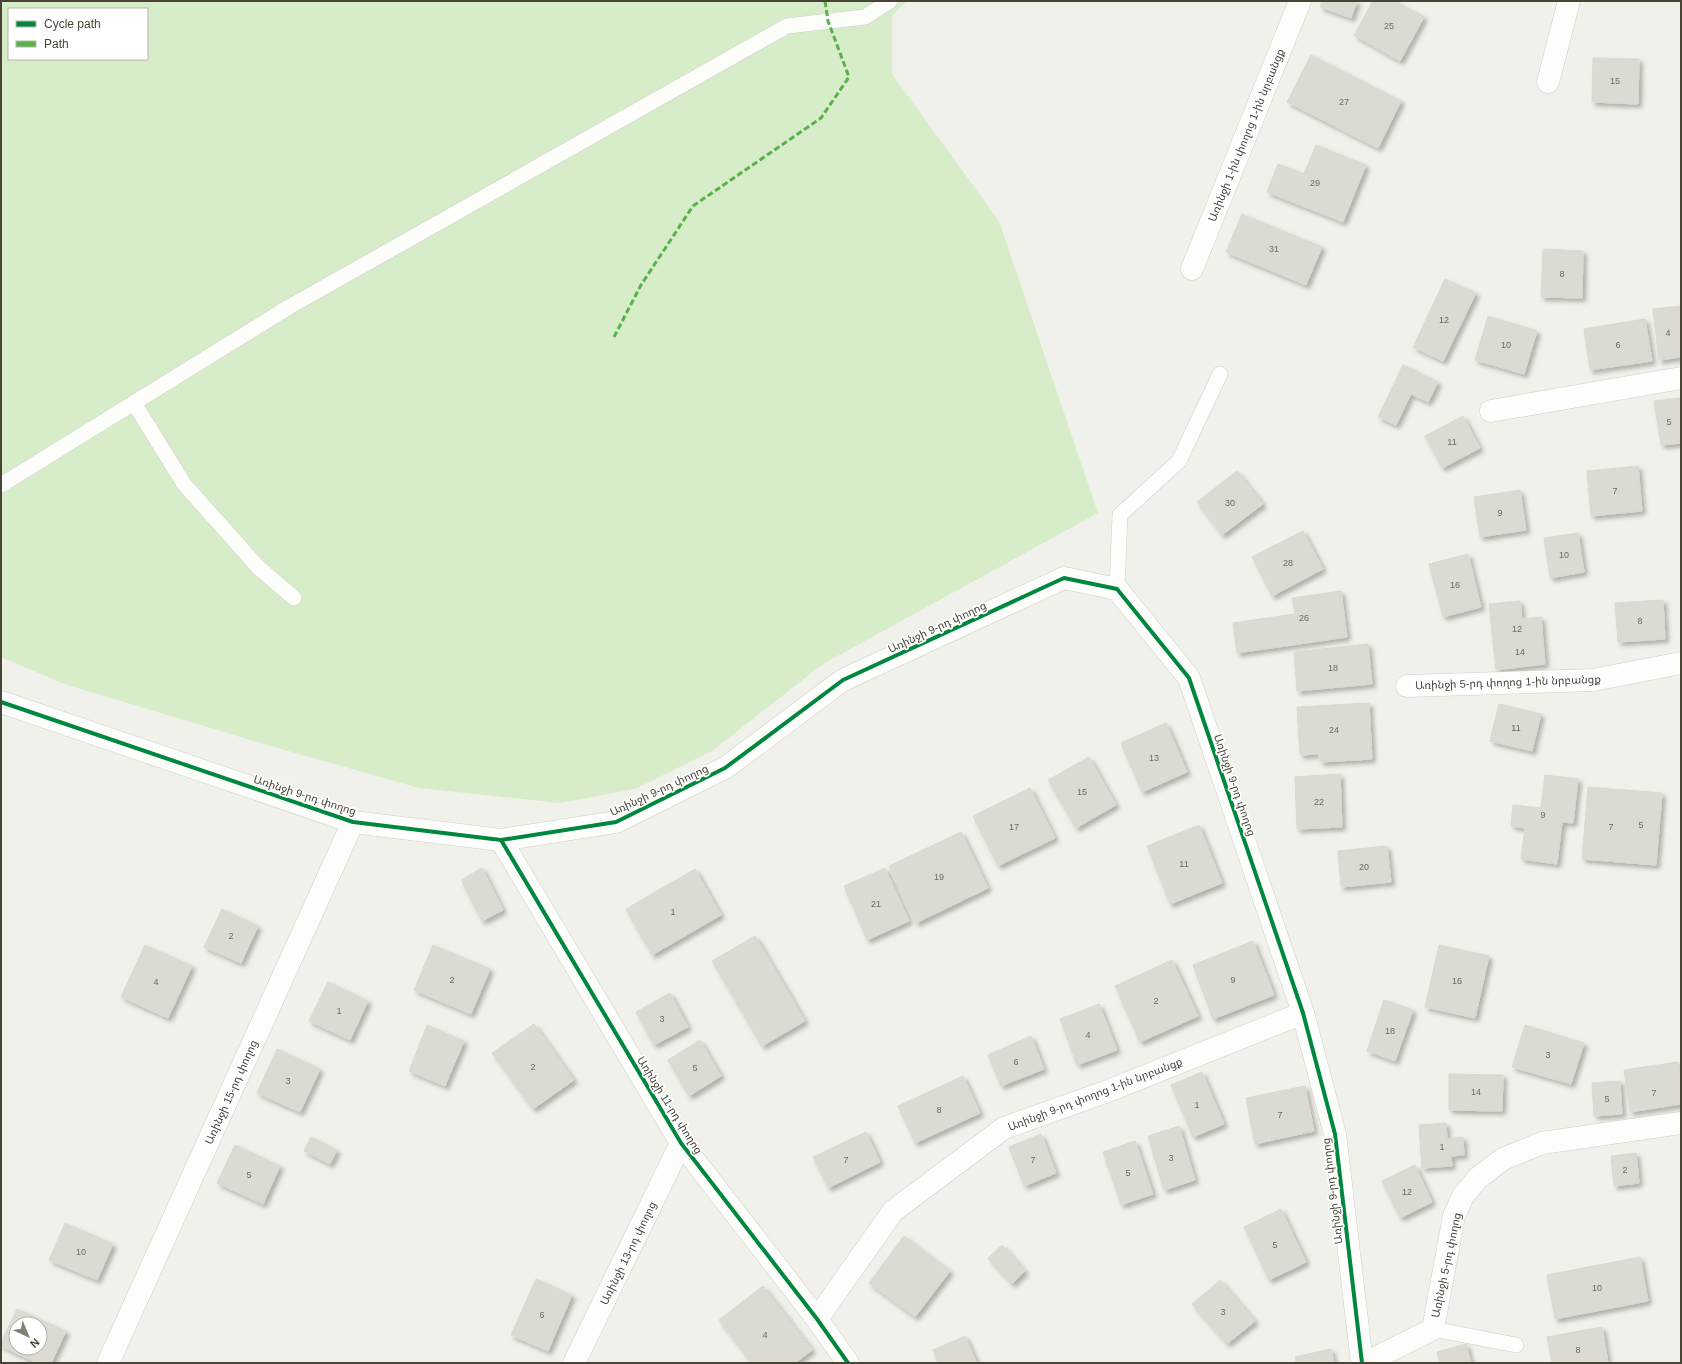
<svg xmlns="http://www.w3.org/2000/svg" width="1682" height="1364" font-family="Arial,'Noto Sans Armenian',sans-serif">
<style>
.green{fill:#d7edca;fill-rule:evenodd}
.building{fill:#dbdad3;stroke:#d9d9d1;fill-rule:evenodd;filter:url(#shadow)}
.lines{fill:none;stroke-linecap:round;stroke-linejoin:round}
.lane-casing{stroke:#cfcfc8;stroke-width:16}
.street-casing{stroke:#cfcfc8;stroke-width:23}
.lane{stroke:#fdfdfc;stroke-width:15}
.street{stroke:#fdfdfc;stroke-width:22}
.quiet{stroke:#57b346;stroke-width:3;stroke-dasharray:6 3;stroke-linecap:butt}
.cycleway-casing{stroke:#fff;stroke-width:6}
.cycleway{stroke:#00873e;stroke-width:4}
.labels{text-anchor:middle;stroke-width:3.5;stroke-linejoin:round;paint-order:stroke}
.number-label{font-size:9px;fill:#6e6b5e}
.street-label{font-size:11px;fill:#484536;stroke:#fff}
</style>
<defs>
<filter id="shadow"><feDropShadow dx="3.5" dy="3.5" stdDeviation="2" flood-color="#0004"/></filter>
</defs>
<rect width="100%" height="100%" fill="#f1f1eb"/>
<!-- green -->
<path class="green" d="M1,1H907L892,16V74L999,221L1098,513L823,664L712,751L635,789L560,803L419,788L267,745L64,684L1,657ZM9,9H147V59H9Z"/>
<!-- building -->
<g class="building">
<polygon points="1322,1 1357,1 1351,18 1320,7"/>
<polygon points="1373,1 1395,1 1424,17 1400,61 1354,35"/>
<polygon points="1311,55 1401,101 1378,148 1287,102"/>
<polygon points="1593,58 1639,59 1638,104 1592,102"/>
<polygon points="1316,145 1366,165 1343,222 1267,192 1278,164 1304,174"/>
<polygon points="1242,214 1322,247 1306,285 1226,252"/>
<polygon points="1543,249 1583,251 1582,298 1541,297"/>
<polygon points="1445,279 1476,293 1443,361 1413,347"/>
<polygon points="1681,306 1681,357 1659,360 1653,309"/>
<polygon points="1488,316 1537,331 1524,374 1475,360"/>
<polygon points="1645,319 1652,361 1590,370 1584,329"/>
<polygon points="1403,365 1438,382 1428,402 1411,394 1396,425 1378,417"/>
<polygon points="1681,398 1681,443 1661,445 1654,401"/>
<polygon points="1463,416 1480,448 1442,468 1425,436"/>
<polygon points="1638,466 1642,511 1591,516 1587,471"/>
<polygon points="1237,471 1263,504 1222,535 1197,502"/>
<polygon points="1520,490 1526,530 1480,537 1474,497"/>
<polygon points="1303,531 1323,569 1272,596 1252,557"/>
<polygon points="1578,533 1584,572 1550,578 1544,538"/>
<polygon points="1468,554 1481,607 1443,617 1429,564"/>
<polygon points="1341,591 1347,637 1237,653 1233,623 1295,614 1292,598"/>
<polygon points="1663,600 1665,639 1618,642 1615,603"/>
<polygon points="1520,601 1522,619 1541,617 1545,664 1496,670 1489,604"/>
<polygon points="1368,644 1372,684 1297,691 1294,652"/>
<polygon points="1369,703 1372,759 1321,762 1318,754 1300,755 1297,707"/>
<polygon points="1499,704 1541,714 1532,751 1490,741"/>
<polygon points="1166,723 1187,772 1142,792 1121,743"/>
<polygon points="1089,757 1116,805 1076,828 1048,780"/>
<polygon points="1340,774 1342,827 1297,829 1295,777"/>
<polygon points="1545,775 1578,779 1573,823 1562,822 1557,864 1521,859 1525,828 1511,826 1513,805 1541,808"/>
<polygon points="1588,787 1662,793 1656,865 1582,859"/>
<polygon points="1030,788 1055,838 998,866 973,816"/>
<polygon points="1199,825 1222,883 1170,904 1147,846"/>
<polygon points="961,832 988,888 916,923 889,866"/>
<polygon points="1387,846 1391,882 1341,887 1338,851"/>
<polygon points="482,868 503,910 482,921 461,880"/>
<polygon points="885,868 909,921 867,940 844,886"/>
<polygon points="695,869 721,915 652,955 626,909"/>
<polygon points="222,909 258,926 241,963 204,947"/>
<polygon points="755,936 805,1021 762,1046 712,961"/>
<polygon points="1253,941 1274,995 1213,1019 1193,965"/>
<polygon points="145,945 192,966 168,1018 121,997"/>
<polygon points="433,945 490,969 471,1014 414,990"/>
<polygon points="1439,945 1489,956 1475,1018 1425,1007"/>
<polygon points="1172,960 1198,1016 1140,1042 1115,986"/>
<polygon points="328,982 368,1001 350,1040 309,1021"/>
<polygon points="670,993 688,1027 654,1045 636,1012"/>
<polygon points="1384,1000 1413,1010 1395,1061 1367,1051"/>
<polygon points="1099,1004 1117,1050 1077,1065 1060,1019"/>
<polygon points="534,1024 574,1080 533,1109 492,1053"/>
<polygon points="427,1025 464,1041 445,1086 409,1071"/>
<polygon points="1525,1025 1584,1043 1571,1084 1512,1067"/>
<polygon points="1031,1036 1044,1069 1001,1086 988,1055"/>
<polygon points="700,1040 721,1076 689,1096 668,1060"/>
<polygon points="277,1049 320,1069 300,1112 257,1093"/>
<polygon points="1678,1062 1681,1083 1681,1104 1630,1112 1624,1070"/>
<polygon points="1202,1072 1224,1124 1193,1137 1171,1085"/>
<polygon points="1449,1074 1503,1075 1502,1111 1449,1110"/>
<polygon points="963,1076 980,1113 915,1143 898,1106"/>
<polygon points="1620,1081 1622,1114 1594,1116 1592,1083"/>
<polygon points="1305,1086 1314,1131 1255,1144 1246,1098"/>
<polygon points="1446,1123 1447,1139 1463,1137 1464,1155 1451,1156 1452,1166 1422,1168 1419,1125"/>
<polygon points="1179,1126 1195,1180 1164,1190 1148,1136"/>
<polygon points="866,1132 880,1162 828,1188 813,1157"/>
<polygon points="1041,1134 1056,1173 1024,1186 1009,1147"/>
<polygon points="311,1137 337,1150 330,1164 304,1151"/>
<polygon points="1135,1141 1153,1194 1121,1205 1103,1152"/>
<polygon points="235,1145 280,1166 263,1204 217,1183"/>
<polygon points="1636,1153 1639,1183 1614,1186 1611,1156"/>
<polygon points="1415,1165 1432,1202 1400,1218 1382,1181"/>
<polygon points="1281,1209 1306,1262 1269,1280 1244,1227"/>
<polygon points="65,1223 113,1244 97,1280 49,1260"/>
<polygon points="904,1236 950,1271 915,1317 869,1283"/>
<polygon points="1002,1245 1025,1271 1012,1284 988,1258"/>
<polygon points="1640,1257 1648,1301 1555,1319 1547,1275"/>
<polygon points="536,1279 572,1295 548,1351 511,1335"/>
<polygon points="1220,1280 1255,1321 1227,1344 1192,1304"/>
<polygon points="763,1286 812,1350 795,1363 752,1363 719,1320"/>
<path d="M17,1309L66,1331L51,1363H37L1,1346V1342ZM16,1324H40V1348H16Z"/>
<polygon points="1602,1327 1608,1363 1552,1363 1547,1337"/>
<polygon points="965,1336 977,1363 938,1363 933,1350"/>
<polygon points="1466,1344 1471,1363 1440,1363 1437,1352"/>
<polygon points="1331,1349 1334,1363 1296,1363 1295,1357"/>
</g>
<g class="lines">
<defs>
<g id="lane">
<polyline points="134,403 184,484 258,567 294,598"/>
<polyline points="1,485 289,307 787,26 865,17 890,1"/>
<polyline points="1117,589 1120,515 1179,461 1220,374"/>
<polyline points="1433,1329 1516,1345"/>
</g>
<g id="street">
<polyline points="1548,82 1569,1"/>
<polyline points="1192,269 1300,1"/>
<polyline points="1491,411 1681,378"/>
<polyline points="1407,686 1593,680 1681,663"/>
<polyline points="1,702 353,822 501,840 616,822 725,768 843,680 1064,578 1117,589 1189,678 1303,1013 1335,1134 1362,1363"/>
<polyline points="501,840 681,1143 817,1319 848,1363"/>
<polyline points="817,1319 893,1211 1004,1128 1108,1091 1303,1013"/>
<polyline points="108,1363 353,822"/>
<polyline points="574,1363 681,1143"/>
<polyline points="1365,1363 1433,1329 1454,1216 1463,1196 1478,1178 1503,1159 1542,1143 1681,1123"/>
</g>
</defs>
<!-- lane casing -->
<use href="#lane" class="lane-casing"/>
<!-- street casing -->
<use href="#street" class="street-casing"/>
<!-- lane -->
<use href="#lane" class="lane"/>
<!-- street -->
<use href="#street" class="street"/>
<!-- quiet -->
<polyline class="quiet" points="614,337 641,285 693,206 821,118 849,77 828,21 825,1"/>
<defs>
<g id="cycleway">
<polyline points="1,702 353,822 501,840 616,822 725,768 843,680 1064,578 1117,589 1189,678 1303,1013 1335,1134 1362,1363"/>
<polyline points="501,840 681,1143 817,1319 848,1363"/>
</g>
</defs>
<!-- cycleway casing -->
<use href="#cycleway" class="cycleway-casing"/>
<!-- cycleway -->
<use href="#cycleway" class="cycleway"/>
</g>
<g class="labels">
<!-- number labels -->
<g class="number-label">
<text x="1389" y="29">25</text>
<text x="1615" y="84">15</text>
<text x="1344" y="105">27</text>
<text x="1315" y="186">29</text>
<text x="1274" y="252">31</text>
<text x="1562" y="277">8</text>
<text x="1444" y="323">12</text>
<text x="1668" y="336">4</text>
<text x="1506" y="348">10</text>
<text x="1618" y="348">6</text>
<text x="1669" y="425">5</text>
<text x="1452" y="445">11</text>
<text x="1615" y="494">7</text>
<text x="1230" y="506">30</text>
<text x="1500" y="516">9</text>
<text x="1564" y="558">10</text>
<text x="1288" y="566">28</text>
<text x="1455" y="588">16</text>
<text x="1304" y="621">26</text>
<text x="1640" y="624">8</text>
<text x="1517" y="632">12</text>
<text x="1520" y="655">14</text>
<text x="1333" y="671">18</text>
<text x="1516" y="731">11</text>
<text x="1334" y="733">24</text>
<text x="1154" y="761">13</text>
<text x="1082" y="795">15</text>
<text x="1319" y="805">22</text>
<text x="1543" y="818">9</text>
<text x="1641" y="828">5</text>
<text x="1014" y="830">17</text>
<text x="1611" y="830">7</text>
<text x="1184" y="867">11</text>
<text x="1364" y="870">20</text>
<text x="939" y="880">19</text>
<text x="876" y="907">21</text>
<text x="673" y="915">1</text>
<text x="231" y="939">2</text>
<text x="452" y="983">2</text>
<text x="1233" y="983">9</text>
<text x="1457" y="984">16</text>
<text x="156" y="985">4</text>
<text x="1156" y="1004">2</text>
<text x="339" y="1014">1</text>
<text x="662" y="1022">3</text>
<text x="1390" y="1034">18</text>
<text x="1088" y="1038">4</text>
<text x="1548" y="1058">3</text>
<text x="1016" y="1065">6</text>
<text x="533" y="1070">2</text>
<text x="695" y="1071">5</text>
<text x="288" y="1084">3</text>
<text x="1476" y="1095">14</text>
<text x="1654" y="1096">7</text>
<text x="1607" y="1102">5</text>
<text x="1197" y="1108">1</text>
<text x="939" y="1113">8</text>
<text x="1280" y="1118">7</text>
<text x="1442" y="1150">1</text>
<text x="1171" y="1161">3</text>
<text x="846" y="1163">7</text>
<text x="1033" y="1163">7</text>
<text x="1625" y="1173">2</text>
<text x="1128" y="1176">5</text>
<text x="249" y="1178">5</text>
<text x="1407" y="1195">12</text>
<text x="1275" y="1248">5</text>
<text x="81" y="1255">10</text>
<text x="1597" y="1291">10</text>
<text x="1223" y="1315">3</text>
<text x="542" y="1318">6</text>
<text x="765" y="1338">4</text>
<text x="1578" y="1353">8</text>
</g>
<!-- street labels -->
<g class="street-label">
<text transform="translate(1246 135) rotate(-68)" y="4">Առինջի 1-ին փողոց 1-ին նրբանցք</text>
<text transform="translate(937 627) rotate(-25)" y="4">Առինջի 9-րդ փողոց</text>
<text transform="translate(1508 682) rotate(-2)" y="4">Առինջի 5-րդ փողոց 1-ին նրբանցք</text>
<text transform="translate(1235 785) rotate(71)" y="4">Առինջի 9-րդ փողոց</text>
<text transform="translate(659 790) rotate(-25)" y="4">Առինջի 9-րդ փողոց</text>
<text transform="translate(305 795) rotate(18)" y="4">Առինջի 9-րդ փողոց</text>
<text transform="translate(231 1092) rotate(-66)" y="4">Առինջի 15-րդ փողոց</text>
<text transform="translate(1095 1094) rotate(-21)" y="4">Առինջի 9-րդ փողոց 1-ին նրբանցք</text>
<text transform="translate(670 1105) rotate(58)" y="4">Առինջի 11-րդ փողոց</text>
<text transform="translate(1332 1191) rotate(-97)" y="4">Առինջի 9-րդ փողոց</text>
<text transform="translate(628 1253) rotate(-64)" y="4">Առինջի 13-րդ փողոց</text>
<text transform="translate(1446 1265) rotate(-78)" y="4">Առինջի 5-րդ փողոց</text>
</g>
</g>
<!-- border -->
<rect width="1682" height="1364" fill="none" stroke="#484536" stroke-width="4"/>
<!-- legend -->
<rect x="8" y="8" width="140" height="52" fill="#ffffff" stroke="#b6b5af"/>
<rect x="16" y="21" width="20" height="6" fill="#00873e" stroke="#b6b5af"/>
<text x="44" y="28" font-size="12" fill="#484536">Cycle path</text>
<rect x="16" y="41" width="20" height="6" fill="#57b346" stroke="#b6b5af"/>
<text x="44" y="48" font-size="12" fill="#484536">Path</text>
<!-- north arrow -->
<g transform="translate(28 1336) rotate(136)"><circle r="19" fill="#ffffff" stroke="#b6b5af"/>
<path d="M0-3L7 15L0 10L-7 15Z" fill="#838175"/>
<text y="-6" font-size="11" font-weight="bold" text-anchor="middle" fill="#484536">N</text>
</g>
</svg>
